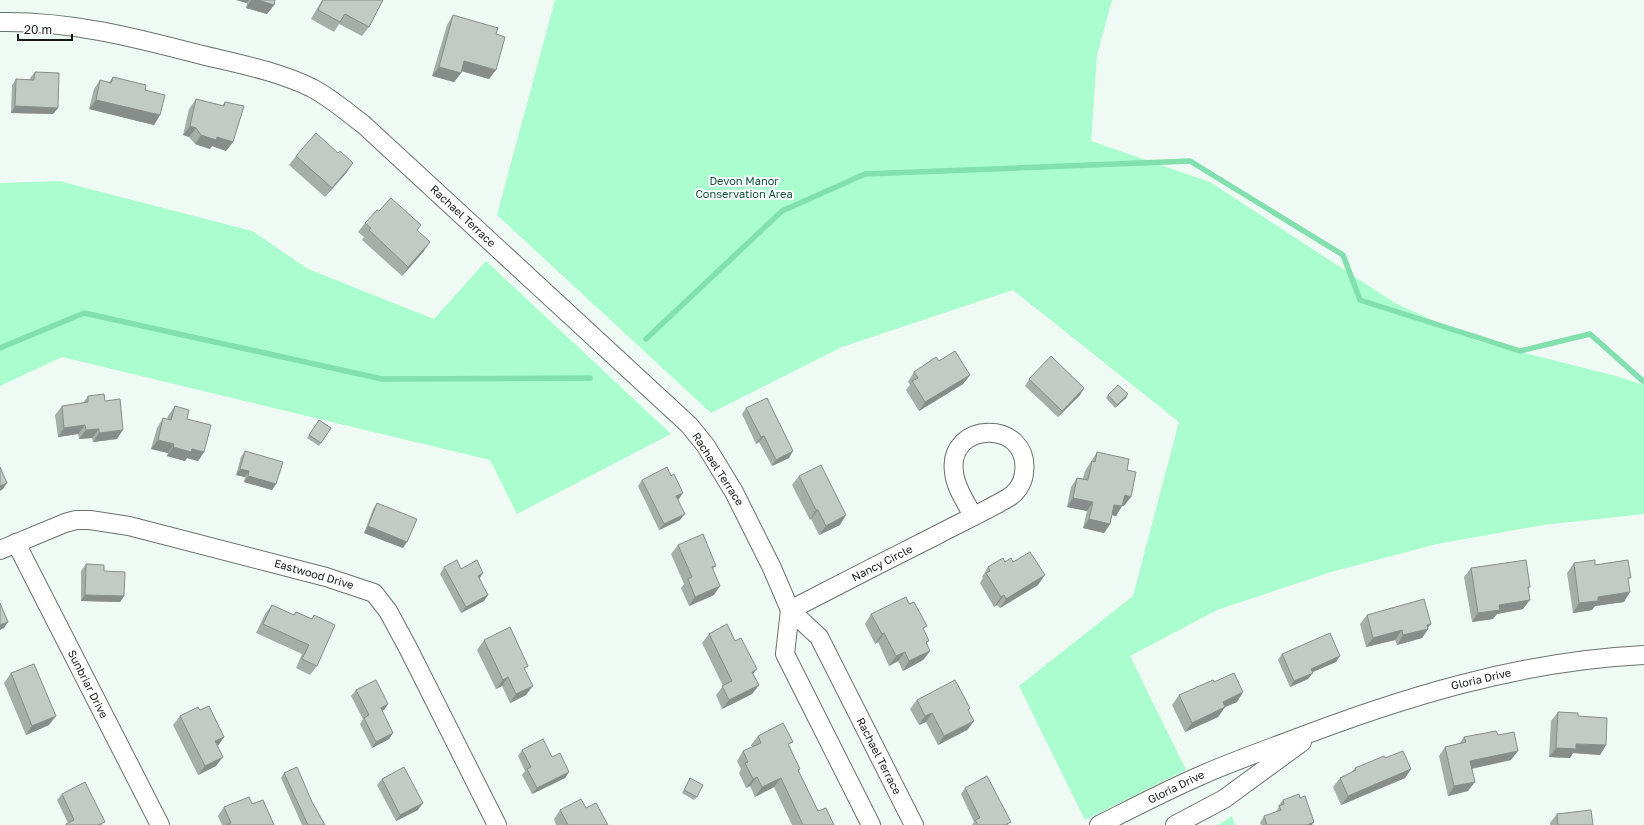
<svg xmlns="http://www.w3.org/2000/svg" width="1644" height="825" font-family="'Golos Text',sans-serif">
<style>
.green{fill:#a9fdce}
.lines{fill:none;stroke-linecap:round;stroke-linejoin:round}
.stream{stroke:#82e0ae;stroke-width:5.5}
.minor-casing{stroke:#6a726d;stroke-width:20}
.minor{stroke:#fff;stroke-width:18}
.wall{fill:#a6aea9}
.shaded-wall{fill:#878d8a}
.building{fill:#c1cac5;stroke:#878d8a}
.labels{text-anchor:middle;stroke-width:4;stroke-linejoin:round;paint-order:stroke}
.park-label{font-size:11px;fill:#0b5637;stroke:#fff}
.street-label{font-size:11px;fill:#161917;stroke:#fff}
</style>
<rect width="100%" height="100%" fill="#f0faf4"/>
<!-- green -->
<g class="green">
<polygon points="555,0 1112,0 1097,55 1091,141 1210,182 1395,303 1478,341 1616,376 1644,385 1644,514 1543,525 1437,544 1331,572 1217,610 1130,656 1186,770 1085,820 1019,686 1133,596 1179,422 1013,290 842,347 711,413 497,215"/>
<polygon points="59,181 252,231 308,269 434,319 486,261 671,434 517,514 490,460 62,357 0,386 0,183"/>
<polygon points="1232,816 1235,825 1218,825"/>
</g>
<g class="lines">
<!-- stream -->
<g class="stream">
<polyline points="646,339 782,211 865,174 1190,161 1343,255 1360,300 1520,351 1590,334 1644,382"/>
<polyline points="0,348 84,313 382,379 590,378"/>
</g>
<defs>
<g id="minor">
<path d="M0,22C72,21 133,37 202,55C239,64 277,71 312,88C331,98 347,112 364,125L689,425L706,446L734,492L772,568L790,610L819,637L914,825"/>
<polyline points="16,543 160,825"/>
<polyline points="0,550 65,523 76,520 90,520 129,526 326,577 374,593 388,611 408,648 497,825"/>
<path d="M790,610C838,585 885,561 933,537C957,524 982,513 1006,499C1016,494 1023,484 1024,473C1031,419 947,420 954,472C955,487 966,502 973,516"/>
<polyline points="790,610 785,654 871,825"/>
<path d="M1099,825C1133,808 1167,790 1202,775C1229,763 1257,753 1284,743C1400,698 1519,661 1644,655"/>
<polyline points="1175,825 1224,799 1302,742"/>
</g>
</defs>
<!-- minor casing -->
<use href="#minor" class="minor-casing"/>
<!-- minor -->
<use href="#minor" class="minor"/>
</g>
<!-- wall -->
<g class="wall">
<polygon points="236,0 275,0 274,5 267,14 246,8 247,3"/>
<polygon points="322,0 383,0 369,27 362,36 339,24 334,32 311,19"/>
<polygon points="453,15 496,34 489,79 461,71 461,73 454,82 432,76 447,25"/>
<polygon points="35,72 58,108 53,114 11,113 12,85 16,79 30,80 30,78"/>
<polygon points="113,77 160,115 154,125 89,109 94,89 100,80 109,82"/>
<polygon points="196,99 222,106 225,102 233,142 226,151 212,146 210,149 195,144 189,137 183,135 189,109"/>
<polygon points="296,156 347,172 325,197 289,165"/>
<polygon points="379,211 417,230 424,251 402,276 362,240 364,237 358,232 365,223"/>
<polygon points="939,361 970,375 963,384 919,411 906,390 910,385 908,382 914,372"/>
<polygon points="1029,379 1084,388 1080,395 1058,417 1025,386"/>
<polygon points="1108,395 1126,398 1115,408 1106,398"/>
<polygon points="88,396 105,401 117,439 93,442 92,438 79,439 78,434 58,437 55,415 62,406 83,403"/>
<polygon points="175,406 187,419 204,452 198,461 187,458 185,461 167,456 168,453 151,449 157,428 163,418 167,419 168,416"/>
<polygon points="746,408 789,458 772,466 759,442 756,444 742,414"/>
<polygon points="319,420 331,428 319,446 307,438"/>
<polygon points="245,451 276,484 272,490 244,482 245,477 236,475 241,457"/>
<polygon points="1097,452 1127,470 1124,506 1122,505 1116,516 1112,515 1110,524 1104,533 1083,528 1087,511 1067,507 1071,487 1077,478 1083,479 1085,471"/>
<polygon points="671,476 679,499 678,499 680,520 659,530 638,486 642,480"/>
<polygon points="799,476 840,525 819,535 811,519 810,520 792,485"/>
<polygon points="377,503 403,548 364,533 373,509"/>
<polygon points="678,545 716,566 713,569 714,595 689,606 681,588 684,584 671,554"/>
<polygon points="1005,562 1013,562 1038,585 1000,608 997,605 994,607 980,583 983,578 982,577 988,567"/>
<polygon points="1574,563 1595,565 1629,582 1624,602 1595,606 1592,610 1573,613 1567,573"/>
<polygon points="86,564 104,571 124,596 120,602 81,601 81,571"/>
<polygon points="444,567 461,569 483,573 479,579 488,595 484,601 461,613 440,574"/>
<polygon points="1471,568 1530,587 1528,590 1523,609 1497,614 1493,619 1472,622 1464,577"/>
<polygon points="272,605 293,615 296,612 312,619 314,615 317,666 310,675 296,668 302,654 256,633 265,614"/>
<polygon points="871,614 924,630 927,644 930,651 923,660 903,671 898,661 889,666 878,642 875,644 865,624"/>
<polygon points="1367,615 1428,627 1428,629 1422,638 1397,645 1395,640 1366,647 1360,624"/>
<polygon points="709,634 735,641 759,685 752,694 722,709 716,695 723,686 702,643"/>
<polygon points="484,640 525,671 526,695 510,703 502,686 496,689 477,650"/>
<polygon points="1282,654 1340,656 1336,662 1312,672 1308,679 1290,687 1278,660"/>
<polygon points="11,673 49,725 26,735 4,683"/>
<polygon points="1214,682 1243,692 1237,702 1225,707 1218,717 1185,732 1172,705 1179,695"/>
<polygon points="356,690 388,704 384,710 382,711 393,733 389,739 372,748 360,724 363,719 351,696"/>
<polygon points="917,700 968,711 974,721 967,730 938,745 926,722 919,725 910,709"/>
<polygon points="1558,712 1578,716 1606,745 1600,755 1573,753 1570,758 1549,757 1551,721"/>
<polygon points="180,716 218,746 216,766 198,775 173,725"/>
<polygon points="1498,735 1511,760 1472,769 1468,791 1448,796 1439,756 1445,747 1460,743 1464,737"/>
<polygon points="758,736 790,746 799,771 818,811 834,825 792,825 774,787 755,797 750,786 746,788 739,773 741,769 737,761 743,751 752,747 751,745"/>
<polygon points="522,750 552,757 569,772 565,778 532,794 522,775 525,771 518,756"/>
<polygon points="1385,758 1411,769 1405,778 1341,805 1333,787 1340,778 1352,772 1355,768"/>
<polygon points="284,773 312,802 325,825 302,825 281,778"/>
<polygon points="690,778 697,797 694,800 682,793"/>
<polygon points="382,779 418,810 396,821 377,785"/>
<polygon points="965,788 1009,825 972,825 974,822 961,794"/>
<polygon points="62,794 103,825 65,825 68,823 57,800"/>
<polygon points="1283,800 1312,825 1261,825 1260,823 1264,816 1275,813 1279,807 1278,806"/>
<polygon points="252,804 274,825 222,825 218,816 224,807"/>
<polygon points="586,808 608,825 556,825 554,819 560,810"/>
<polygon points="1557,814 1593,825 1550,825 1550,823"/>
</g>
<!-- shaded-wall -->
<g class="shaded-wall">
<polygon points="236,0 249,0 247,3"/>
<polygon points="251,0 258,0 274,5 267,14 246,8"/>
<polygon points="464,61 496,70 489,79 458,70"/>
<polygon points="439,67 461,73 454,82 432,76"/>
<polygon points="96,100 160,115 154,125 89,109"/>
<polygon points="15,106 58,108 53,114 11,113"/>
<polygon points="190,126 196,128 189,137 183,135"/>
<polygon points="201,135 217,137 233,142 226,151 212,146 210,149 195,144"/>
<polygon points="353,163 347,172 325,197 332,188"/>
<polygon points="430,242 424,251 402,276 408,267"/>
<polygon points="970,375 963,384 919,411 925,402"/>
<polygon points="1084,388 1080,395 1058,417 1062,411"/>
<polygon points="1128,394 1126,398 1115,408 1117,405"/>
<polygon points="85,425 78,434 58,437 64,428"/>
<polygon points="99,429 92,438 79,439 86,430"/>
<polygon points="123,430 117,439 93,442 99,433"/>
<polygon points="764,436 759,442 756,444 761,437"/>
<polygon points="158,440 174,444 168,453 151,449"/>
<polygon points="173,447 192,449 204,452 198,461 187,458 185,461 167,456"/>
<polygon points="793,451 789,458 772,466 776,460"/>
<polygon points="240,469 249,471 245,477 236,475"/>
<polygon points="248,476 276,484 272,490 244,482"/>
<polygon points="7,483 3,489 0,491 0,486"/>
<polygon points="683,493 679,499 672,502 676,496"/>
<polygon points="1125,495 1131,497 1124,506 1118,504"/>
<polygon points="1073,498 1093,502 1087,511 1067,507"/>
<polygon points="1114,505 1122,506 1116,516 1108,514"/>
<polygon points="816,510 818,510 811,519 810,520"/>
<polygon points="685,514 680,520 659,530 664,524"/>
<polygon points="846,515 840,525 819,535 826,526"/>
<polygon points="1089,519 1110,524 1104,533 1083,528"/>
<polygon points="368,526 407,542 403,548 364,533"/>
<polygon points="483,573 479,579 478,576"/>
<polygon points="1045,575 1038,585 1000,608 1006,599"/>
<polygon points="720,586 714,595 689,606 695,597"/>
<polygon points="1630,592 1624,602 1595,606 1592,610 1573,613 1579,603 1598,597"/>
<polygon points="85,595 124,596 120,602 81,601"/>
<polygon points="488,595 484,601 461,613 466,607"/>
<polygon points="1004,595 997,605 994,607 1001,597"/>
<polygon points="1530,600 1523,609 1497,614 1493,619 1472,622 1478,613 1499,605"/>
<polygon points="8,622 4,628 0,630 0,625"/>
<polygon points="1431,624 1427,629 1428,629 1422,638 1397,645 1403,635 1427,625"/>
<polygon points="1402,630 1395,640 1366,647 1373,638"/>
<polygon points="884,633 878,642 875,644 882,634"/>
<polygon points="930,651 923,660 903,671 909,661"/>
<polygon points="905,652 898,661 889,666 896,656"/>
<polygon points="1340,656 1336,662 1306,675 1311,669"/>
<polygon points="757,669 750,678 752,672"/>
<polygon points="1313,673 1308,679 1290,687 1294,681"/>
<polygon points="508,677 502,686 496,689 503,680"/>
<polygon points="759,685 752,694 722,709 729,700"/>
<polygon points="533,686 526,695 510,703 516,694"/>
<polygon points="1243,692 1237,702 1216,711 1223,702"/>
<polygon points="388,704 384,710 376,714 381,708"/>
<polygon points="1225,707 1218,717 1185,732 1192,723"/>
<polygon points="932,713 926,722 919,725 925,716"/>
<polygon points="56,716 49,725 26,735 32,726"/>
<polygon points="974,721 967,730 938,745 944,736"/>
<polygon points="393,733 389,739 372,748 376,742"/>
<polygon points="224,737 218,746 215,741"/>
<polygon points="1576,744 1606,745 1600,755 1573,753 1570,758 1549,757 1556,748"/>
<polygon points="1518,751 1511,760 1464,770 1470,761"/>
<polygon points="223,757 216,766 198,775 205,766"/>
<polygon points="1411,769 1405,778 1341,805 1348,796"/>
<polygon points="569,772 565,778 532,794 537,788"/>
<polygon points="757,777 750,786 746,788 753,779"/>
<polygon points="781,778 774,787 755,797 762,787"/>
<polygon points="1475,782 1468,791 1448,796 1454,786"/>
<polygon points="423,803 418,810 396,821 400,815"/>
<polygon points="1314,822 1312,825 1307,825"/>
</g>
<!-- building -->
<g class="building">
<polygon points="258,0 275,0 274,5"/>
<polygon points="323,0 383,0 369,27 345,14 340,22 318,10"/>
<polygon points="453,15 498,28 496,34 505,37 496,70 464,61 461,73 439,67"/>
<polygon points="35,72 59,73 58,108 15,106 16,79 34,80"/>
<polygon points="113,77 146,85 145,90 165,95 160,115 96,100 100,80 111,83"/>
<polygon points="196,99 224,106 225,102 244,106 233,142 217,137 216,140 201,135 196,128 190,126"/>
<polygon points="316,133 338,153 340,151 353,163 332,188 296,156"/>
<polygon points="391,198 421,225 417,230 430,242 408,267 369,230 371,228 365,223 377,210 379,211"/>
<polygon points="955,351 970,375 925,402 912,381 918,378 914,372 936,357 939,361"/>
<polygon points="1051,356 1084,388 1062,411 1029,379"/>
<polygon points="1118,385 1128,394 1117,405 1108,395"/>
<polygon points="104,394 105,401 120,399 123,430 99,433 99,429 86,430 85,425 64,428 62,406 88,402 88,396"/>
<polygon points="767,398 793,451 776,460 764,436 761,437 746,408"/>
<polygon points="175,406 189,410 187,419 211,425 204,452 192,449 191,452 173,447 174,444 158,440 163,418 171,420"/>
<polygon points="319,420 331,428 321,443 309,435"/>
<polygon points="245,451 283,462 276,484 248,476 249,471 240,469"/>
<polygon points="1097,452 1129,459 1127,470 1136,472 1131,497 1125,495 1122,506 1114,505 1110,524 1089,519 1093,502 1073,498 1077,478 1088,480 1092,461 1095,462"/>
<polygon points="821,465 846,515 826,526 818,510 816,510 799,476"/>
<polygon points="0,467 7,483 0,486"/>
<polygon points="667,467 671,476 674,474 683,493 676,496 685,514 664,524 642,480"/>
<polygon points="377,503 417,519 407,542 368,526"/>
<polygon points="703,534 716,566 712,567 720,586 695,597 688,579 692,577 678,545"/>
<polygon points="1030,552 1045,575 1006,599 1004,595 1001,597 986,573 990,571 988,567 1003,558 1005,562 1011,558 1013,562"/>
<polygon points="457,560 461,569 477,560 483,573 478,576 488,595 466,607 444,567"/>
<polygon points="1526,560 1530,587 1528,587 1530,600 1499,605 1500,610 1478,613 1471,568"/>
<polygon points="1595,560 1595,565 1628,560 1631,578 1628,578 1630,592 1598,597 1598,601 1579,603 1574,563"/>
<polygon points="86,564 104,565 104,571 125,572 124,596 85,595"/>
<polygon points="906,597 909,604 914,602 927,626 923,628 929,641 926,642 930,651 909,661 905,652 896,656 884,633 882,634 871,614"/>
<polygon points="1424,599 1431,624 1427,625 1428,629 1403,635 1402,630 1373,638 1367,615"/>
<polygon points="0,603 8,622 0,625"/>
<polygon points="272,605 294,615 296,612 312,619 314,615 335,625 317,666 302,659 309,645 263,624"/>
<polygon points="727,624 735,641 741,638 757,669 752,672 759,685 729,700 722,686 732,681 709,634"/>
<polygon points="510,627 528,666 524,668 533,686 516,694 508,677 503,680 484,640"/>
<polygon points="1330,633 1340,656 1311,669 1313,673 1294,681 1282,654"/>
<polygon points="34,664 56,716 32,726 11,673"/>
<polygon points="1234,673 1243,692 1223,702 1225,707 1192,723 1179,695 1213,680 1214,682"/>
<polygon points="376,680 388,704 381,708 393,733 376,742 364,718 369,715 356,690"/>
<polygon points="955,680 970,708 968,710 974,721 944,736 932,713 925,716 917,700"/>
<polygon points="209,706 224,737 215,741 223,757 205,766 180,716 198,707 200,710"/>
<polygon points="1558,712 1578,713 1578,716 1607,718 1606,745 1576,744 1576,749 1556,748"/>
<polygon points="783,723 793,742 788,744 800,769 798,770 818,811 826,808 834,825 803,825 781,778 762,787 757,777 753,779 745,763 748,762 743,751 761,743 758,736"/>
<polygon points="1496,731 1498,735 1514,732 1518,751 1470,761 1475,782 1454,786 1445,747 1466,742 1464,737"/>
<polygon points="543,739 552,757 560,753 569,772 537,788 527,769 531,767 522,750"/>
<polygon points="1403,751 1411,769 1348,796 1340,778 1356,770 1355,768 1384,756 1385,758"/>
<polygon points="297,767 312,802 325,825 308,825 284,773"/>
<polygon points="404,767 423,803 400,815 382,779"/>
<polygon points="987,776 1011,822 1005,825 978,825 975,820 980,818 965,788"/>
<polygon points="690,778 703,785 697,797 684,790"/>
<polygon points="85,782 105,822 98,825 66,825 66,824 74,820 62,794"/>
<polygon points="1299,794 1300,798 1305,796 1314,822 1307,825 1267,825 1264,816 1281,810 1279,806 1284,804 1283,800"/>
<polygon points="249,797 252,804 263,800 274,825 226,825 231,823 224,807"/>
<polygon points="581,799 586,808 596,803 608,825 568,825 560,810"/>
<polygon points="1591,810 1593,825 1558,825 1557,814"/>
</g>
<g class="labels">
<!-- park labels -->
<g class="park-label">
<text x="744" y="185">Devon Manor<tspan x="744" dy="13">Conservation Area</tspan></text>
</g>
<!-- street labels -->
<g class="street-label">
<text transform="translate(463 216) rotate(43)" y="4">Rachael Terrace</text>
<text transform="translate(718 469) rotate(57)" y="4">Rachael Terrace</text>
<text transform="translate(882 563) rotate(-27)" y="4">Nancy Circle</text>
<text transform="translate(314 574) rotate(16)" y="4">Eastwood Drive</text>
<text transform="translate(1481 679) rotate(-13)" y="4">Gloria Drive</text>
<text transform="translate(88 684) rotate(63)" y="4">Sunbriar Drive</text>
<text transform="translate(879 756) rotate(63)" y="4">Rachael Terrace</text>
<text transform="translate(1176 787) rotate(-26)" y="4">Gloria Drive</text>
</g>
</g>
<!-- scale -->
<path d="M18 34v6h54v-6" fill="none" stroke="#161917" stroke-width="2"/>
<text x="24" y="34" font-size="12" fill="#161917" stroke="#ffffff" stroke-width="3" paint-order="stroke">20 m</text>
</svg>
